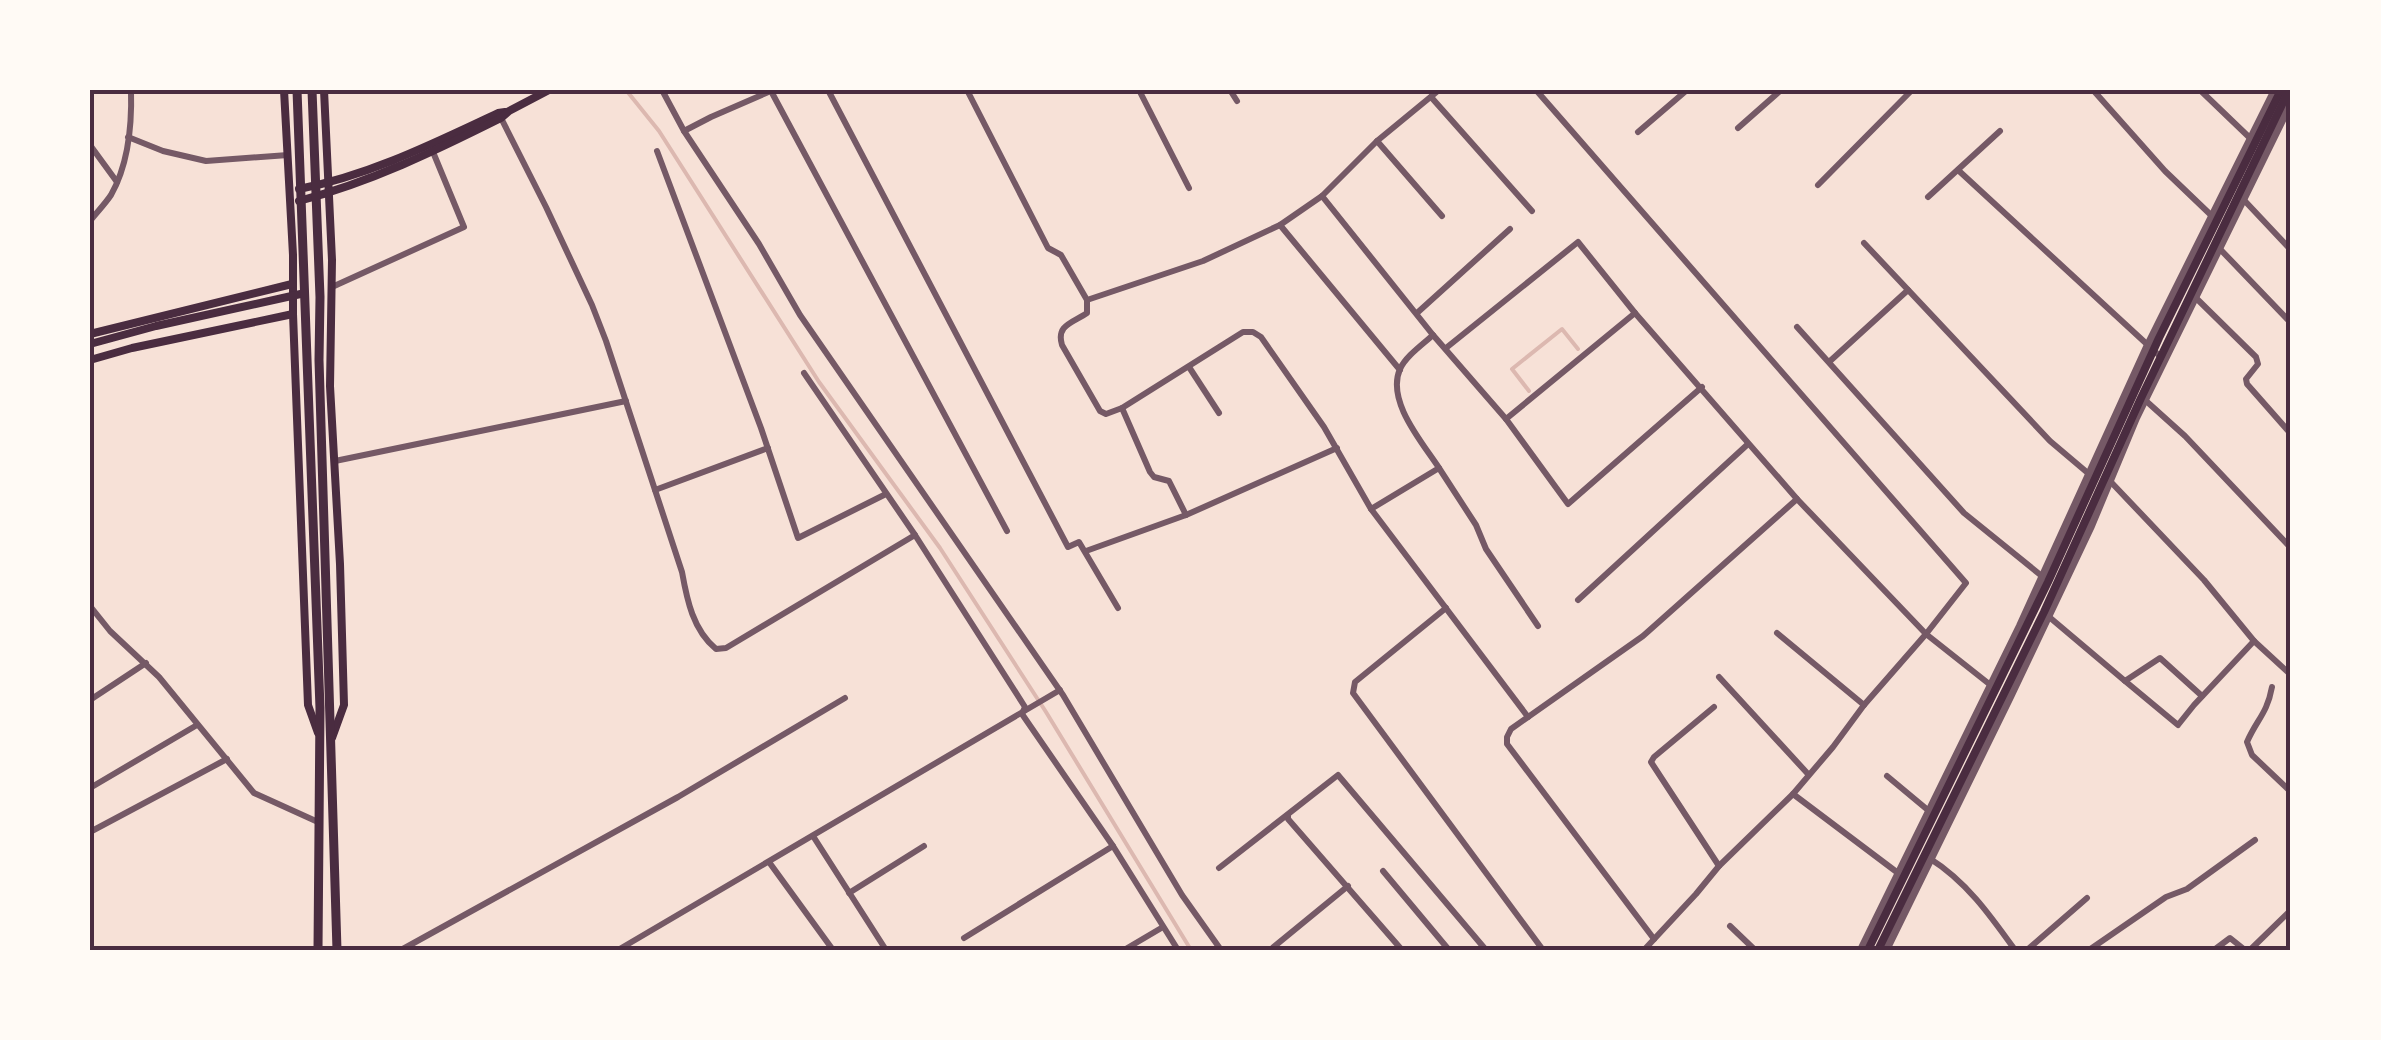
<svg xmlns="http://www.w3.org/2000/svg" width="2381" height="1040" font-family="'Asap Condensed',sans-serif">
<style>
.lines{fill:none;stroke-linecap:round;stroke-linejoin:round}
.stream{stroke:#dcb8b0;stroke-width:4}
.minor{stroke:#755966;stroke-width:6}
.tertiary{stroke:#755966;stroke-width:8}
.secondary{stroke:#4a2c40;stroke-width:8}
.primary{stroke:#4a2c40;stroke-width:9}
.neatline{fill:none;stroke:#4a2c40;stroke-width:4}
</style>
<rect width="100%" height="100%" fill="#f7e1d7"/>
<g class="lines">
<!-- stream -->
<g class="stream">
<polyline points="626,90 659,131 819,382 940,548 1046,712 1191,950"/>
<polyline points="1529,391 1512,369 1562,329 1578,349"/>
</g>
<!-- minor -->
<g class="minor">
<polyline points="662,90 684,131 759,244 800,315 1063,695 1182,895 1221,950"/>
<polyline points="828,90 1068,547 1079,542 1118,608"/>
<polyline points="967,90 1048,248 1061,255 1087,300 1203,261 1280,225 1322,196 1377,141 1439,90"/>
<polyline points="1139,90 1189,188"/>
<polyline points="1230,90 1237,101"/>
<polyline points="1536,90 1966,583 1926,634 1864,705 1833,747 1793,794 1719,866 1696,894 1644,950"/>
<polyline points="2093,90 2165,171 2213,217"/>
<polyline points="2200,90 2251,139"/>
<polyline points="771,91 1007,531"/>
<polyline points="1431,97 1532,211"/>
<path d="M499,114L546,207L592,305L606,341L682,572C687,600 693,630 716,649L726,648L915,535"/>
<polyline points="1738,128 1781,90"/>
<polyline points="684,131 711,117 773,90"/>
<polyline points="1638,132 1687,90"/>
<polyline points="128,137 163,151 206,161 288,155"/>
<polyline points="1377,141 1442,216"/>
<polyline points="90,145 117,182"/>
<polyline points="657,151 761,428 798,538 886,494"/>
<polyline points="1958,170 2163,359"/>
<polyline points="1818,185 1912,90"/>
<polyline points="1322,196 1433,335 1506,419 1568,504 1702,387"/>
<polyline points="1928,197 2000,131"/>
<polyline points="2243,199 2291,250"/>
<path d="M90,221C97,212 105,204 111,195C128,165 132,124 131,90"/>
<polyline points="1280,225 1400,370"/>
<polyline points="1864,243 2050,441 2089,474"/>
<polyline points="2219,248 2291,323"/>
<polyline points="332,287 464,227 433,152"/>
<polyline points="2195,297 2256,357 2258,364 2246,379 2247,384 2291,434"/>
<path d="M1087,300V313C1072,323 1056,325 1062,345L1100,411L1106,414L1122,408L1243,332H1253L1261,337L1324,427L1371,509L1528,717"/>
<polyline points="1417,313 1510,229"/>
<polyline points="1797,327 1964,513 2043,577"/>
<polyline points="1446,348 1578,242 1635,313 1797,499 1926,634 1993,687"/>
<polyline points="1829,362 1908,290"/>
<polyline points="1189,367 1219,413"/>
<polyline points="804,373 915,535 1025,707 1022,714 1113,846 1178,950"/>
<polyline points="2145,400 2185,436 2291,548"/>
<polyline points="1122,408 1150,472 1154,477 1169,481 1186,515"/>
<polyline points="1506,419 1635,313"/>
<polyline points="335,461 626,401"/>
<polyline points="1439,468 1476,525 1486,549 1538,626"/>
<polyline points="2110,481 2204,580 2254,641"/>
<polyline points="655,490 768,448"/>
<path d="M1371,509L1439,468C1422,442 1386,401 1400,369C1406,356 1422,345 1433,335"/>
<polyline points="1086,551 1186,515 1337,448"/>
<polyline points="1578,600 1748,444"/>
<polyline points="90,606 110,631 159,677 254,793 318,822"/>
<polyline points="1446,608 1355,682 1353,693 1543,950"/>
<polyline points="2048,616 2125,681 2160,658 2202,696"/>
<polyline points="1777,633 1864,705"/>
<polyline points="1719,677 1808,774"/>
<polyline points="2125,681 2178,725 2194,705 2254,641 2291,675"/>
<path d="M2272,687C2267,714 2257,719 2247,742L2252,755L2291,792"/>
<polyline points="90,700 146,663"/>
<polyline points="1714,707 1654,757 1651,762 1719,866"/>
<polyline points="1887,776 1929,811"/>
<polyline points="90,788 197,725"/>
<polyline points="1793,794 1898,873"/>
<polyline points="1288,816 1288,819 1402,950"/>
<polyline points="90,832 227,759"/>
<polyline points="813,836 886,950"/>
<path d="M1929,858C1966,881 1990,915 2015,950"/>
<polyline points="769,862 833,950"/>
<polyline points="1219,868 1338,775 1486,950"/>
<polyline points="1383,871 1449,950"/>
<polyline points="849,893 924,846"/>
<polyline points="1730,926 1755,950"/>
<polyline points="964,938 1113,846"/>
<polyline points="1654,939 1507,744 1507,737 1511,729 1643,636 1797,499"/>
<polyline points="401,950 678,797 845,698"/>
<polyline points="618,950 1060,690"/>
<polyline points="1124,950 1163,927"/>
<polyline points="1270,950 1348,886"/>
<polyline points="2027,950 2087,898"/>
<polyline points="2089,950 2166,897 2187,889 2255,840"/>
<polyline points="2214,950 2230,938 2245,950"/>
<polyline points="2250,950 2291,910"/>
</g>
<!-- tertiary -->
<g class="tertiary">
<polyline points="1861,950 2020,626 2148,345 2275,90"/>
<polyline points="1886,950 2010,697 2091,526 2136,418 2291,102"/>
</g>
<!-- secondary -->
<g class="secondary">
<polyline points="284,90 293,255 293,314 308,705 318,733"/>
<polyline points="324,90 332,260 330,386 340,564 344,705 332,738"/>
<path d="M299,189C370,175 434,143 498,113L505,112"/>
<path d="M299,201C371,182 435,151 501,118L509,111L549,90"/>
<polyline points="90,334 292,284"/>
<polyline points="90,344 156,326 305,293"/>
<polyline points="90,360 132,348 293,314"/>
<polyline points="1868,950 2048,582 2159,338 2281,90"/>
<polyline points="1878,950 2044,612 2141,398 2289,90"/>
</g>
<!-- primary -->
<g class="primary">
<polyline points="297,90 320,708 318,950"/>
<polyline points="312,90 320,297 319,360 337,950"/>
</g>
</g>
<!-- border -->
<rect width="2381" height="1040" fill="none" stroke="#fffaf5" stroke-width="185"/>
<rect x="92" y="92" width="2196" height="856" class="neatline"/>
</svg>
